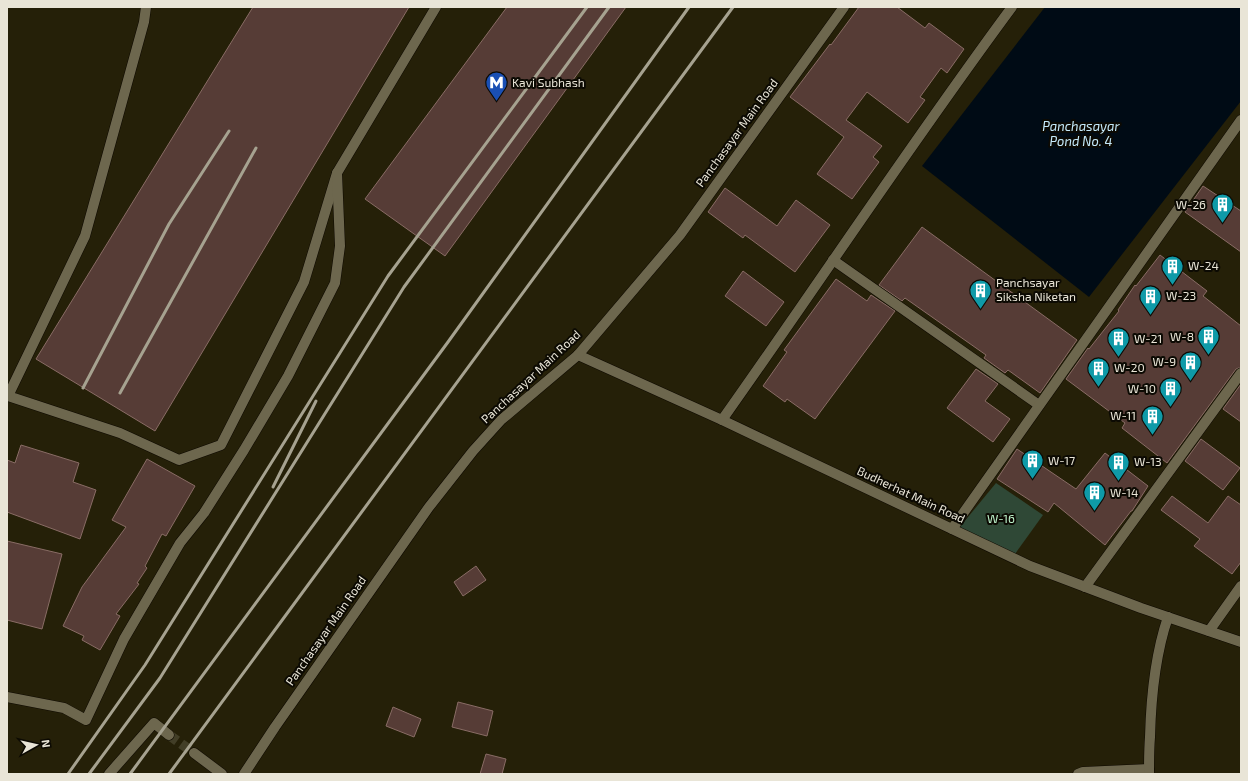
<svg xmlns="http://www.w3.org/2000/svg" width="1248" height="781" font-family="'Exo 2',sans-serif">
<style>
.green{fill:#2f4836}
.water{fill:#000b15}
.building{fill:#563c36;stroke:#896c65}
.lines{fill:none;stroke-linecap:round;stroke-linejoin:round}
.street-tunnel{stroke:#423e27;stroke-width:10;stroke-dasharray:10 5;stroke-linecap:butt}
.street-casing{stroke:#0e0900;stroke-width:11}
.street{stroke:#6d674e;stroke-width:10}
.rail{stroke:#a6a290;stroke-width:3}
.labels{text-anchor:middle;stroke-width:4;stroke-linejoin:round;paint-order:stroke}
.poi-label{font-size:12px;fill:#e9e5d7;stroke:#0c0a03;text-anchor:start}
.street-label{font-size:12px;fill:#e9e5d7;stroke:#0c0a03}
.park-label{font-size:12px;fill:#bdf1ca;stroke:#0c0a03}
.water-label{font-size:13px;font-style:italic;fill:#c5eafb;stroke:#0c0a03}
</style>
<rect width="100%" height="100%" fill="#252008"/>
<!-- green -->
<polygon class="green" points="996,483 1043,515 1015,554 959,528"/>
<!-- water -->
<polygon class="water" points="1045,7 1241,7 1241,101 1089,297 922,166"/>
<!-- building -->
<g class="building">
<polygon points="253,7 409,7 155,431 36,359"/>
<polygon points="507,7 626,7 445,256 365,199"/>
<polygon points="859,7 897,7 925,28 929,23 964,49 947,73 941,68 920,97 925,100 908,123 867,92 846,120 882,146 873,157 879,162 852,199 817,174 844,137 790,97 830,44 831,45"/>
<polygon points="1203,186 1241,211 1241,252 1185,212"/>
<polygon points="725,188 777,226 796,200 830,225 795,272 745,235 743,238 708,212"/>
<polygon points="922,227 1077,340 1040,393 1008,370 1005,373 984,358 986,355 905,298 902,301 879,285"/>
<polygon points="1160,255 1207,291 1203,296 1241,326 1241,367 1236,369 1167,463 1122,428 1125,423 1066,379 1088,348 1089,349 1119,311 1118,310 1135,285 1136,286"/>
<polygon points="743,271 784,302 766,326 725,296"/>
<polygon points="836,279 867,301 871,295 895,311 815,419 787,399 785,402 763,386 787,352 784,350"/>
<polygon points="976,369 998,384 985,401 1010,419 993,442 947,408"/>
<polygon points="1241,384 1241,422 1223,409"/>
<polygon points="1201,439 1240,468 1223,490 1185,461"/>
<polygon points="21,445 79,463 73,482 96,490 80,539 7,512 7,460 15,463"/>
<polygon points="1017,449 1076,489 1105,453 1148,486 1132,511 1131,511 1105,545 1054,503 1048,512 997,479"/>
<polygon points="147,459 195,486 166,536 162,534 145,566 147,568 137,583 139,584 116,614 120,616 100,650 82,640 84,636 63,626 82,587 126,527 112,520"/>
<polygon points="1172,496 1208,523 1228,496 1241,505 1241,562 1232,574 1194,546 1200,539 1161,510"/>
<polygon points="7,541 62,554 42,629 7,620"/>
<polygon points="476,566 486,580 463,596 454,582"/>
<polygon points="458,702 493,711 487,736 452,727"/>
<polygon points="393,707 421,719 414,737 386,726"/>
<polygon points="486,754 506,759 502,774 480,774"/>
</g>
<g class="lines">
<!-- street-tunnel -->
<polyline class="street-tunnel" points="169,735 194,753"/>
<defs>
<g id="street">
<polyline points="146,7 144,22 85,236 8,396 120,433 179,460 221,445 304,282 337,173"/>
<polyline points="833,260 1039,405"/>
<polyline points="578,355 722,420 1030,566 1141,608 1241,642"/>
<path d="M722,420C819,283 912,142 1012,7"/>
<polyline points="952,529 1241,120"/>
<polyline points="1085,587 1241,373"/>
<polyline points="1209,631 1241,586"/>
<polyline points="7,697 64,708 86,720 124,639 180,543 204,513 244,450 288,376 335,283 340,246 337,173 436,7"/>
<polyline points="194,753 222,774"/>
<polyline points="109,774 154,723 169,735"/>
<polyline points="244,774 275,727 429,507 473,451 501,420 578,355 680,235 844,7"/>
<polyline points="1078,774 1083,772 1149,769"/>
<path d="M1149,774C1149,762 1149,749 1150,737C1151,697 1155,655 1168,617"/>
</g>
</defs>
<!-- street casing -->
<use href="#street" class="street-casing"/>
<!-- street -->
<use href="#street" class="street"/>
<!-- rail -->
<g class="rail">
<polyline points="83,388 169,224 229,131"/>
<polyline points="120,393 256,148"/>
<polyline points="273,487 316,401"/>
<polyline points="68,774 145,665 388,276 587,7"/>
<polyline points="89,774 160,678 404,287 609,7"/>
<polyline points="130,774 448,342 689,7"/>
<polyline points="169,774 733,7"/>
</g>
</g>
<!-- icons -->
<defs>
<symbol id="metro-pin" viewBox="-11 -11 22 30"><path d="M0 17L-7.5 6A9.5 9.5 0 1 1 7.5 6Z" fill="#1a4fb4" stroke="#0c0a03"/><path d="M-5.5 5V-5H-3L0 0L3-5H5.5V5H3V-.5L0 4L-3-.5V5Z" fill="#fff"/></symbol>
<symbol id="building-pin" viewBox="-11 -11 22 30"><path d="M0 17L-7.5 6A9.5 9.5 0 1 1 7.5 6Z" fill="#0f9aa8" stroke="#0c0a03"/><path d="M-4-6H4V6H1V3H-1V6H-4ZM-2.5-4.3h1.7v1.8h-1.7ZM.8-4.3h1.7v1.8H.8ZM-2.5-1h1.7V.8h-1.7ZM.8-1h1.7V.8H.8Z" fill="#fff"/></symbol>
</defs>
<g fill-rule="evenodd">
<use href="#metro-pin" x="484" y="70" width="25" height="34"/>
<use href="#building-pin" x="1210" y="192" width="25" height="34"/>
<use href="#building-pin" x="1160" y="254" width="25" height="34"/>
<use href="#building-pin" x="968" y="278" width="25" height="34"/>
<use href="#building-pin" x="1138" y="284" width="25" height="34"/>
<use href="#building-pin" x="1196" y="324" width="25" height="34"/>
<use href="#building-pin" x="1106" y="326" width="25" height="34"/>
<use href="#building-pin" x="1178" y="350" width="25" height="34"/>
<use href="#building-pin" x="1086" y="356" width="25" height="34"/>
<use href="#building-pin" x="1158" y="376" width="25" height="34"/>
<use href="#building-pin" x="1140" y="404" width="25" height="34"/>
<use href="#building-pin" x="1020" y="448" width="25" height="34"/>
<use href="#building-pin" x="1106" y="450" width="25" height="34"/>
<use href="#building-pin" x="1082" y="480" width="25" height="34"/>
</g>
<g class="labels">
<!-- poi labels -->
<g class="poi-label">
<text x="512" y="87">Kavi Subhash</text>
<text x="1206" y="209" text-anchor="end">W-26</text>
<text x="1188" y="270">W-24</text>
<text x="996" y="287">Panchsayar<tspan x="996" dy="14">Siksha Niketan</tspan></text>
<text x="1166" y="300">W-23</text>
<text x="1194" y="341" text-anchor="end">W-8</text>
<text x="1134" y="343">W-21</text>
<text x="1176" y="366" text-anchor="end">W-9</text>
<text x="1114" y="372">W-20</text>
<text x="1156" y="393" text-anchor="end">W-10</text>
<text x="1136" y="420" text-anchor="end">W-11</text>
<text x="1048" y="465">W-17</text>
<text x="1134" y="466">W-13</text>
<text x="1110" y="497">W-14</text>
</g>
<!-- street labels -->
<g class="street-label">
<text transform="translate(737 133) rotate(-54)" y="4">Panchasayar Main Road</text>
<text transform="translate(531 377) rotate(-43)" y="4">Panchasayar Main Road</text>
<text transform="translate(911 495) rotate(25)" y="4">Budherhat Main Road</text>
<text transform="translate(326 631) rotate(-55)" y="4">Panchasayar Main Road</text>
</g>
<!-- park labels -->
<g class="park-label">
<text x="1001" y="523">W-16</text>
</g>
<!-- water labels -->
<g class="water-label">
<text x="1081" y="131">Panchasayar<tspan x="1081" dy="15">Pond No. 4</tspan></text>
</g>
</g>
<!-- border -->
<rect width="1248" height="781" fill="none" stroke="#e9e5d7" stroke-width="16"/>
<!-- north arrow -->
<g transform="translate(36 745) rotate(82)" stroke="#0c0a03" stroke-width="3" paint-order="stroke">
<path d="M0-3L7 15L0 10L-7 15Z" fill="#e9e5d7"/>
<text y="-6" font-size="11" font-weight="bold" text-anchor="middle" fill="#e9e5d7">N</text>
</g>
</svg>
